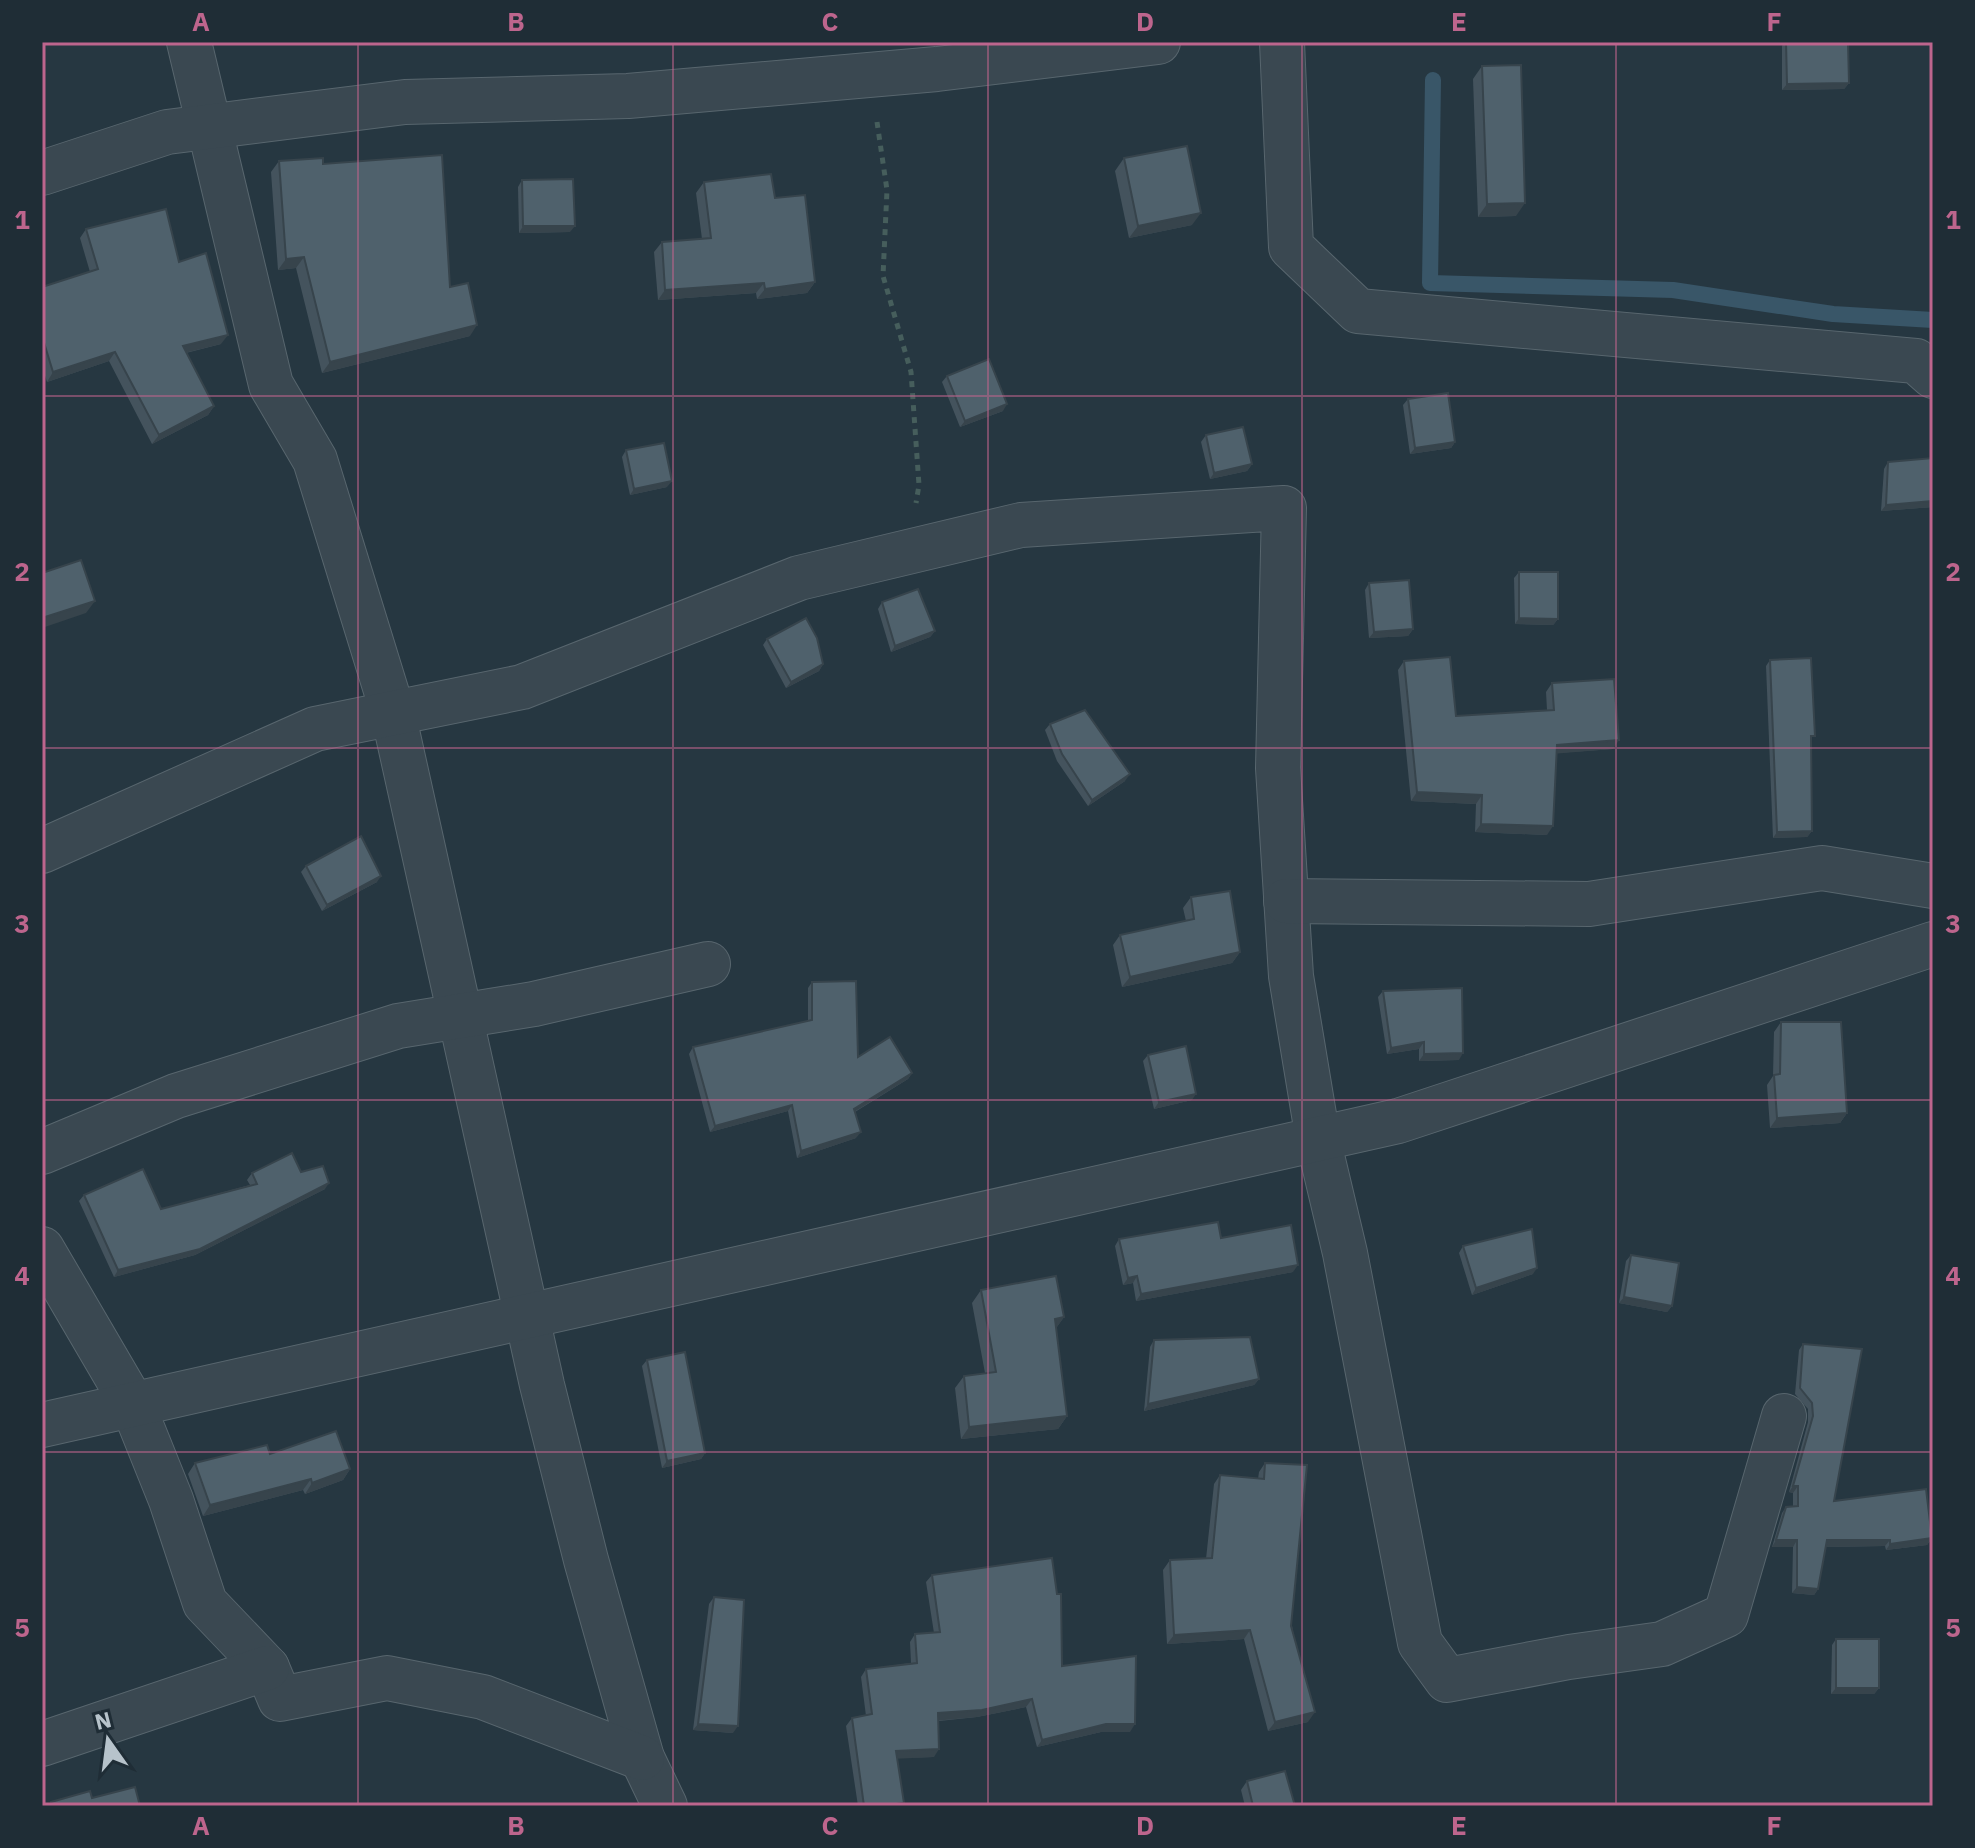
<svg xmlns="http://www.w3.org/2000/svg" width="1975" height="1848" font-family="'IBM Plex Sans',sans-serif">
<style>
.lines{fill:none;stroke-linecap:round;stroke-linejoin:round}
.stream{stroke:#395668;stroke-width:16}
.minor-casing{stroke:#58666e;stroke-width:46}
.path{stroke:#465e5c;stroke-width:5;stroke-dasharray:6 6;stroke-linecap:butt}
.minor{stroke:#3a4851;stroke-width:44}
.wall{fill:#44535d}
.shaded-wall{fill:#37444c}
.building{fill:#4f616c;stroke:#37444c;stroke-width:2}
.grid{fill:none;stroke:#bd658d;stroke-width:2;stroke-opacity:0.55}
.neatline{fill:none;stroke:#bd658d;stroke-width:3}
.grid-label{font-size:26px;text-anchor:middle;font-weight:bold;fill:#bd658d}
</style>
<rect width="100%" height="100%" fill="#263741"/>
<g class="lines">
<!-- stream -->
<polyline class="stream" points="1433,80 1430,283 1673,290 1833,314 1933,320"/>
<defs>
<g id="minor">
<polyline points="189,42 271,385 315,460 393,713 542,1385 586,1560 642,1758 665,1806"/>
<polyline points="1282,42 1291,247 1358,311 1916,361 1933,376"/>
<polyline points="42,173 167,132 405,102 628,96 937,69 1158,42"/>
<polyline points="42,851 315,729 522,687 799,578 1021,525 1284,508 1278,768 1291,976 1318,1139 1345,1253 1420,1643 1447,1680 1569,1657 1662,1644 1726,1615 1784,1416"/>
<polyline points="1286,901 1589,904 1822,868 1933,886"/>
<polyline points="42,1152 176,1096 398,1026 534,1004 708,964"/>
<polyline points="42,1249 132,1403 171,1500 205,1603 267,1668 280,1699 387,1678 483,1697 642,1758"/>
<polyline points="42,1425 1398,1121 1933,944"/>
<polyline points="42,1744 267,1668"/>
</g>
</defs>
<!-- minor casing -->
<use href="#minor" class="minor-casing"/>
<!-- path -->
<polyline class="path" points="877,122 887,190 883,276 911,372 919,485 916,503"/>
<!-- minor -->
<use href="#minor" class="minor"/>
</g>
<!-- wall -->
<g class="wall">
<polygon points="1784,42 1848,42 1849,83 1844,89 1782,90 1782,46"/>
<polygon points="1482,66 1516,216 1478,217 1473,79"/>
<polygon points="1124,158 1192,225 1129,238 1115,171"/>
<polygon points="279,161 323,164 450,287 470,336 322,373 296,268 278,270 271,172"/>
<polygon points="522,180 570,232 519,233 518,187"/>
<polygon points="704,182 775,198 815,282 807,293 757,299 756,293 658,300 654,252 662,242 702,239 696,193"/>
<polygon points="86,229 179,262 221,344 186,353 214,406 208,415 152,444 109,361 47,382 42,366 42,287 90,272 80,238"/>
<polygon points="947,376 1003,411 960,427 942,382"/>
<polygon points="1408,399 1455,442 1451,448 1410,454 1403,405"/>
<polygon points="1206,435 1252,464 1247,471 1210,479 1201,442"/>
<polygon points="626,450 667,487 630,495 622,457"/>
<polygon points="1933,458 1933,507 1881,511 1884,469 1888,462"/>
<polygon points="1519,572 1558,619 1553,625 1515,624 1514,578"/>
<polygon points="1369,583 1413,629 1408,636 1369,638 1365,590"/>
<polygon points="882,602 935,631 930,637 891,652 878,609"/>
<polygon points="767,639 823,664 819,671 786,688 763,645"/>
<polygon points="1770,660 1811,741 1812,831 1807,837 1773,838 1766,666"/>
<polygon points="1404,661 1456,716 1547,710 1546,692 1552,683 1613,749 1556,753 1547,835 1475,832 1476,804 1411,801 1398,670"/>
<polygon points="1050,724 1125,781 1088,806 1057,761 1045,730"/>
<polygon points="306,866 377,882 322,911 301,872"/>
<polygon points="1191,897 1240,952 1232,963 1122,987 1113,945 1120,935 1186,921 1183,908"/>
<polygon points="812,982 858,1057 912,1073 908,1079 855,1112 856,1138 797,1158 788,1111 710,1132 689,1054 693,1047 808,1021 808,988"/>
<polygon points="1383,991 1459,1060 1419,1061 1419,1049 1387,1054 1378,997"/>
<polygon points="1781,1022 1847,1113 1840,1123 1770,1128 1767,1085 1773,1076 1774,1032"/>
<polygon points="1148,1055 1192,1100 1154,1109 1143,1061"/>
<polygon points="301,1172 325,1189 195,1255 114,1277 79,1201 84,1195 161,1209 250,1185 247,1180 252,1173"/>
<polygon points="1221,1238 1293,1272 1136,1301 1133,1283 1123,1285 1115,1246 1119,1239"/>
<polygon points="1463,1246 1533,1274 1472,1295 1459,1253"/>
<polygon points="1631,1255 1672,1306 1667,1312 1619,1303 1626,1261"/>
<polygon points="981,1290 1064,1317 1056,1328 1067,1416 1058,1429 961,1439 955,1388 964,1376 985,1373 972,1303"/>
<polygon points="1154,1340 1259,1379 1254,1385 1144,1411 1150,1347"/>
<polygon points="1803,1344 1834,1501 1932,1538 1927,1545 1886,1550 1885,1546 1826,1547 1818,1589 1814,1595 1792,1593 1793,1547 1772,1547 1782,1513 1786,1507 1793,1506 1793,1493 1789,1492 1808,1422 1808,1409 1795,1394 1799,1350"/>
<polygon points="647,1360 705,1453 701,1459 662,1468 642,1366"/>
<polygon points="270,1454 350,1469 343,1480 305,1494 303,1490 203,1516 188,1474 195,1463"/>
<polygon points="1265,1463 1308,1722 1268,1731 1244,1639 1167,1644 1163,1570 1170,1560 1206,1559 1214,1484 1220,1475 1258,1479 1259,1472"/>
<polygon points="932,1575 1062,1666 1130,1732 1101,1732 1037,1747 1026,1707 977,1717 939,1721 934,1757 897,1758 902,1806 858,1806 846,1726 852,1718 866,1716 861,1677 866,1669 911,1663 910,1642 915,1634 934,1633 926,1582"/>
<polygon points="714,1597 733,1733 693,1730 709,1604"/>
<polygon points="1836,1639 1879,1688 1874,1694 1831,1694 1832,1645"/>
<polygon points="1247,1781 1295,1806 1245,1806 1241,1790"/>
</g>
<!-- shaded-wall -->
<g class="shaded-wall">
<polygon points="1849,83 1844,89 1782,90 1787,84"/>
<polygon points="1525,203 1516,216 1478,217 1487,204"/>
<polygon points="1201,213 1192,225 1129,238 1138,226"/>
<polygon points="523,226 575,226 570,232 519,233"/>
<polygon points="304,257 296,268 278,270 286,259"/>
<polygon points="815,282 807,293 757,299 765,289"/>
<polygon points="764,283 756,293 658,300 665,290"/>
<polygon points="477,325 470,336 322,373 330,362"/>
<polygon points="228,335 221,344 176,355 183,346"/>
<polygon points="115,352 109,361 47,382 53,372"/>
<polygon points="1007,404 1003,411 960,427 965,421"/>
<polygon points="214,406 208,415 152,444 159,435"/>
<polygon points="1455,442 1451,448 1410,454 1415,448"/>
<polygon points="1252,464 1247,471 1210,479 1214,473"/>
<polygon points="672,481 667,487 630,495 634,489"/>
<polygon points="1933,501 1933,507 1881,511 1886,505"/>
<polygon points="95,601 86,613 42,628 42,618"/>
<polygon points="1519,618 1558,619 1553,625 1515,624"/>
<polygon points="1413,629 1408,636 1369,638 1374,632"/>
<polygon points="935,631 930,637 891,652 895,646"/>
<polygon points="823,664 819,671 786,688 791,682"/>
<polygon points="1619,740 1613,749 1551,754 1557,745"/>
<polygon points="1130,774 1125,781 1088,806 1092,800"/>
<polygon points="1417,792 1482,795 1476,804 1411,801"/>
<polygon points="1481,824 1553,826 1547,835 1475,832"/>
<polygon points="1812,831 1807,837 1773,838 1777,832"/>
<polygon points="381,876 377,882 322,911 327,905"/>
<polygon points="1240,952 1232,963 1122,987 1130,977"/>
<polygon points="1424,1042 1419,1049 1387,1054 1391,1048"/>
<polygon points="1463,1053 1459,1060 1419,1061 1424,1054"/>
<polygon points="912,1073 908,1079 849,1115 854,1109"/>
<polygon points="1196,1094 1192,1100 1154,1109 1159,1102"/>
<polygon points="792,1105 788,1111 710,1132 715,1126"/>
<polygon points="1847,1113 1840,1123 1770,1128 1777,1118"/>
<polygon points="861,1132 856,1138 797,1158 801,1151"/>
<polygon points="329,1183 325,1189 195,1255 114,1277 118,1270"/>
<polygon points="1298,1265 1293,1272 1136,1301 1141,1294"/>
<polygon points="1537,1268 1533,1274 1472,1295 1476,1288"/>
<polygon points="1137,1276 1133,1283 1123,1285 1128,1278"/>
<polygon points="1624,1297 1672,1306 1667,1312 1619,1303"/>
<polygon points="1064,1317 1055,1330 1055,1319"/>
<polygon points="1259,1379 1254,1385 1144,1411 1148,1404"/>
<polygon points="1067,1416 1058,1429 961,1439 969,1427"/>
<polygon points="705,1453 701,1459 662,1468 667,1461"/>
<polygon points="350,1469 343,1480 305,1494 312,1483"/>
<polygon points="311,1479 303,1490 203,1516 210,1505"/>
<polygon points="1793,1486 1798,1486 1793,1493 1789,1492"/>
<polygon points="1932,1538 1927,1545 1886,1550 1890,1544"/>
<polygon points="1776,1540 1797,1540 1793,1547 1772,1547"/>
<polygon points="1827,1540 1890,1540 1885,1546 1823,1547"/>
<polygon points="1797,1587 1818,1589 1814,1595 1792,1593"/>
<polygon points="1250,1630 1244,1639 1167,1644 1174,1635"/>
<polygon points="1836,1688 1879,1688 1874,1694 1831,1694"/>
<polygon points="1032,1699 1026,1707 977,1717 933,1721 938,1713"/>
<polygon points="1315,1712 1308,1722 1268,1731 1275,1722"/>
<polygon points="698,1724 738,1726 733,1733 693,1730"/>
<polygon points="1106,1724 1135,1724 1130,1732 1101,1732 1037,1747 1042,1740"/>
<polygon points="939,1749 934,1757 891,1759 896,1751"/>
</g>
<!-- building -->
<g class="building">
<polygon points="1786,42 1848,42 1849,83 1787,84"/>
<polygon points="1521,65 1525,203 1487,204 1482,66"/>
<polygon points="1187,146 1201,213 1138,226 1124,158"/>
<polygon points="442,155 450,287 468,283 477,325 330,362 304,257 286,259 279,161 323,158 323,164"/>
<polygon points="771,174 775,198 805,195 815,282 765,289 764,283 665,290 662,242 711,238 704,182"/>
<polygon points="573,179 575,226 523,226 522,180"/>
<polygon points="166,209 179,262 206,253 228,335 183,346 214,406 159,435 115,352 53,372 42,336 42,287 98,269 86,229"/>
<polygon points="989,359 1007,404 965,421 947,376"/>
<polygon points="1448,393 1455,442 1415,448 1408,399"/>
<polygon points="1243,427 1252,464 1214,473 1206,435"/>
<polygon points="664,443 672,481 634,489 626,450"/>
<polygon points="1933,458 1933,501 1886,505 1888,462"/>
<polygon points="81,560 95,601 42,618 42,573"/>
<polygon points="1519,572 1558,572 1558,619 1519,618"/>
<polygon points="1409,580 1413,629 1374,632 1369,583"/>
<polygon points="918,589 935,631 895,646 882,602"/>
<polygon points="806,618 817,638 823,664 791,682 767,639"/>
<polygon points="1450,657 1456,716 1554,710 1552,683 1614,679 1619,740 1557,745 1553,826 1481,824 1482,795 1417,792 1404,661"/>
<polygon points="1811,658 1815,736 1811,736 1812,831 1777,832 1770,660"/>
<polygon points="1085,710 1130,774 1092,800 1062,754 1050,724"/>
<polygon points="361,836 381,876 327,905 306,866"/>
<polygon points="1230,891 1240,952 1130,977 1120,935 1194,919 1191,897"/>
<polygon points="856,981 858,1057 890,1037 912,1073 854,1109 861,1132 801,1151 792,1105 715,1126 693,1047 812,1020 812,982"/>
<polygon points="1462,988 1463,1053 1424,1054 1424,1042 1391,1048 1383,991"/>
<polygon points="1781,1022 1841,1022 1847,1113 1777,1118 1774,1075 1780,1074"/>
<polygon points="1186,1046 1196,1094 1159,1102 1148,1055"/>
<polygon points="292,1153 301,1172 323,1166 329,1183 200,1249 118,1270 84,1195 143,1169 161,1209 257,1184 252,1173"/>
<polygon points="1218,1222 1221,1238 1291,1225 1298,1265 1141,1294 1137,1276 1128,1278 1119,1239"/>
<polygon points="1532,1229 1537,1268 1476,1288 1463,1246"/>
<polygon points="1631,1255 1679,1263 1672,1306 1624,1297"/>
<polygon points="1056,1276 1064,1317 1055,1319 1067,1416 969,1427 964,1376 996,1372 981,1290"/>
<polygon points="1250,1337 1259,1379 1148,1404 1154,1340"/>
<polygon points="1803,1344 1862,1349 1834,1501 1926,1489 1932,1538 1890,1544 1890,1540 1827,1540 1818,1589 1797,1587 1797,1540 1776,1540 1786,1507 1798,1506 1798,1486 1793,1486 1813,1416 1812,1403 1800,1388"/>
<polygon points="685,1352 705,1453 667,1461 647,1360"/>
<polygon points="336,1431 350,1469 312,1483 311,1479 210,1505 195,1463 267,1445 270,1454"/>
<polygon points="1265,1463 1307,1465 1291,1626 1315,1712 1275,1722 1250,1630 1174,1635 1170,1560 1212,1558 1220,1475 1264,1479"/>
<polygon points="1052,1558 1057,1594 1061,1594 1062,1666 1136,1656 1135,1724 1106,1724 1042,1740 1032,1699 982,1710 938,1713 939,1749 896,1751 904,1803 881,1806 864,1806 852,1718 872,1714 866,1669 917,1663 915,1634 940,1632 932,1575"/>
<polygon points="714,1597 744,1600 738,1726 698,1724"/>
<rect x="1836" y="1639" width="43" height="49"/>
<polygon points="1285,1771 1295,1806 1253,1806 1247,1781"/>
<polygon points="135,1787 140,1806 52,1806 51,1802 90,1791 92,1798"/>
</g>
<!-- grid -->
<path class="grid" d="M358,42V1806M673,42V1806M988,42V1806M1302,42V1806M1616,42V1806M42,396H1933M42,748H1933M42,1100H1933M42,1452H1933"/>
<!-- border -->
<rect width="1975" height="1848" fill="none" stroke="#1f2d36" stroke-width="88"/>
<!-- north arrow -->
<g transform="translate(108 1740) rotate(346)" stroke="#1f2d36" stroke-width="6" paint-order="stroke">
<path d="M0-6L14 30L0 20L-14 30Z" fill="#b7c3cb"/>
<text y="-12" font-size="22" font-weight="bold" text-anchor="middle" fill="#b7c3cb">N</text>
</g>
<rect x="44" y="44" width="1887" height="1760" class="neatline"/>
<g class="grid-label">
<text x="201" y="31">A</text>
<text x="516" y="31">B</text>
<text x="830" y="31">C</text>
<text x="1145" y="31">D</text>
<text x="1459" y="31">E</text>
<text x="1774" y="31">F</text>
<text x="22" y="229">1</text>
<text x="1953" y="229">1</text>
<text x="22" y="581">2</text>
<text x="1953" y="581">2</text>
<text x="22" y="933">3</text>
<text x="1953" y="933">3</text>
<text x="22" y="1285">4</text>
<text x="1953" y="1285">4</text>
<text x="22" y="1637">5</text>
<text x="1953" y="1637">5</text>
<text x="201" y="1835">A</text>
<text x="516" y="1835">B</text>
<text x="830" y="1835">C</text>
<text x="1145" y="1835">D</text>
<text x="1459" y="1835">E</text>
<text x="1774" y="1835">F</text>
</g>
</svg>
